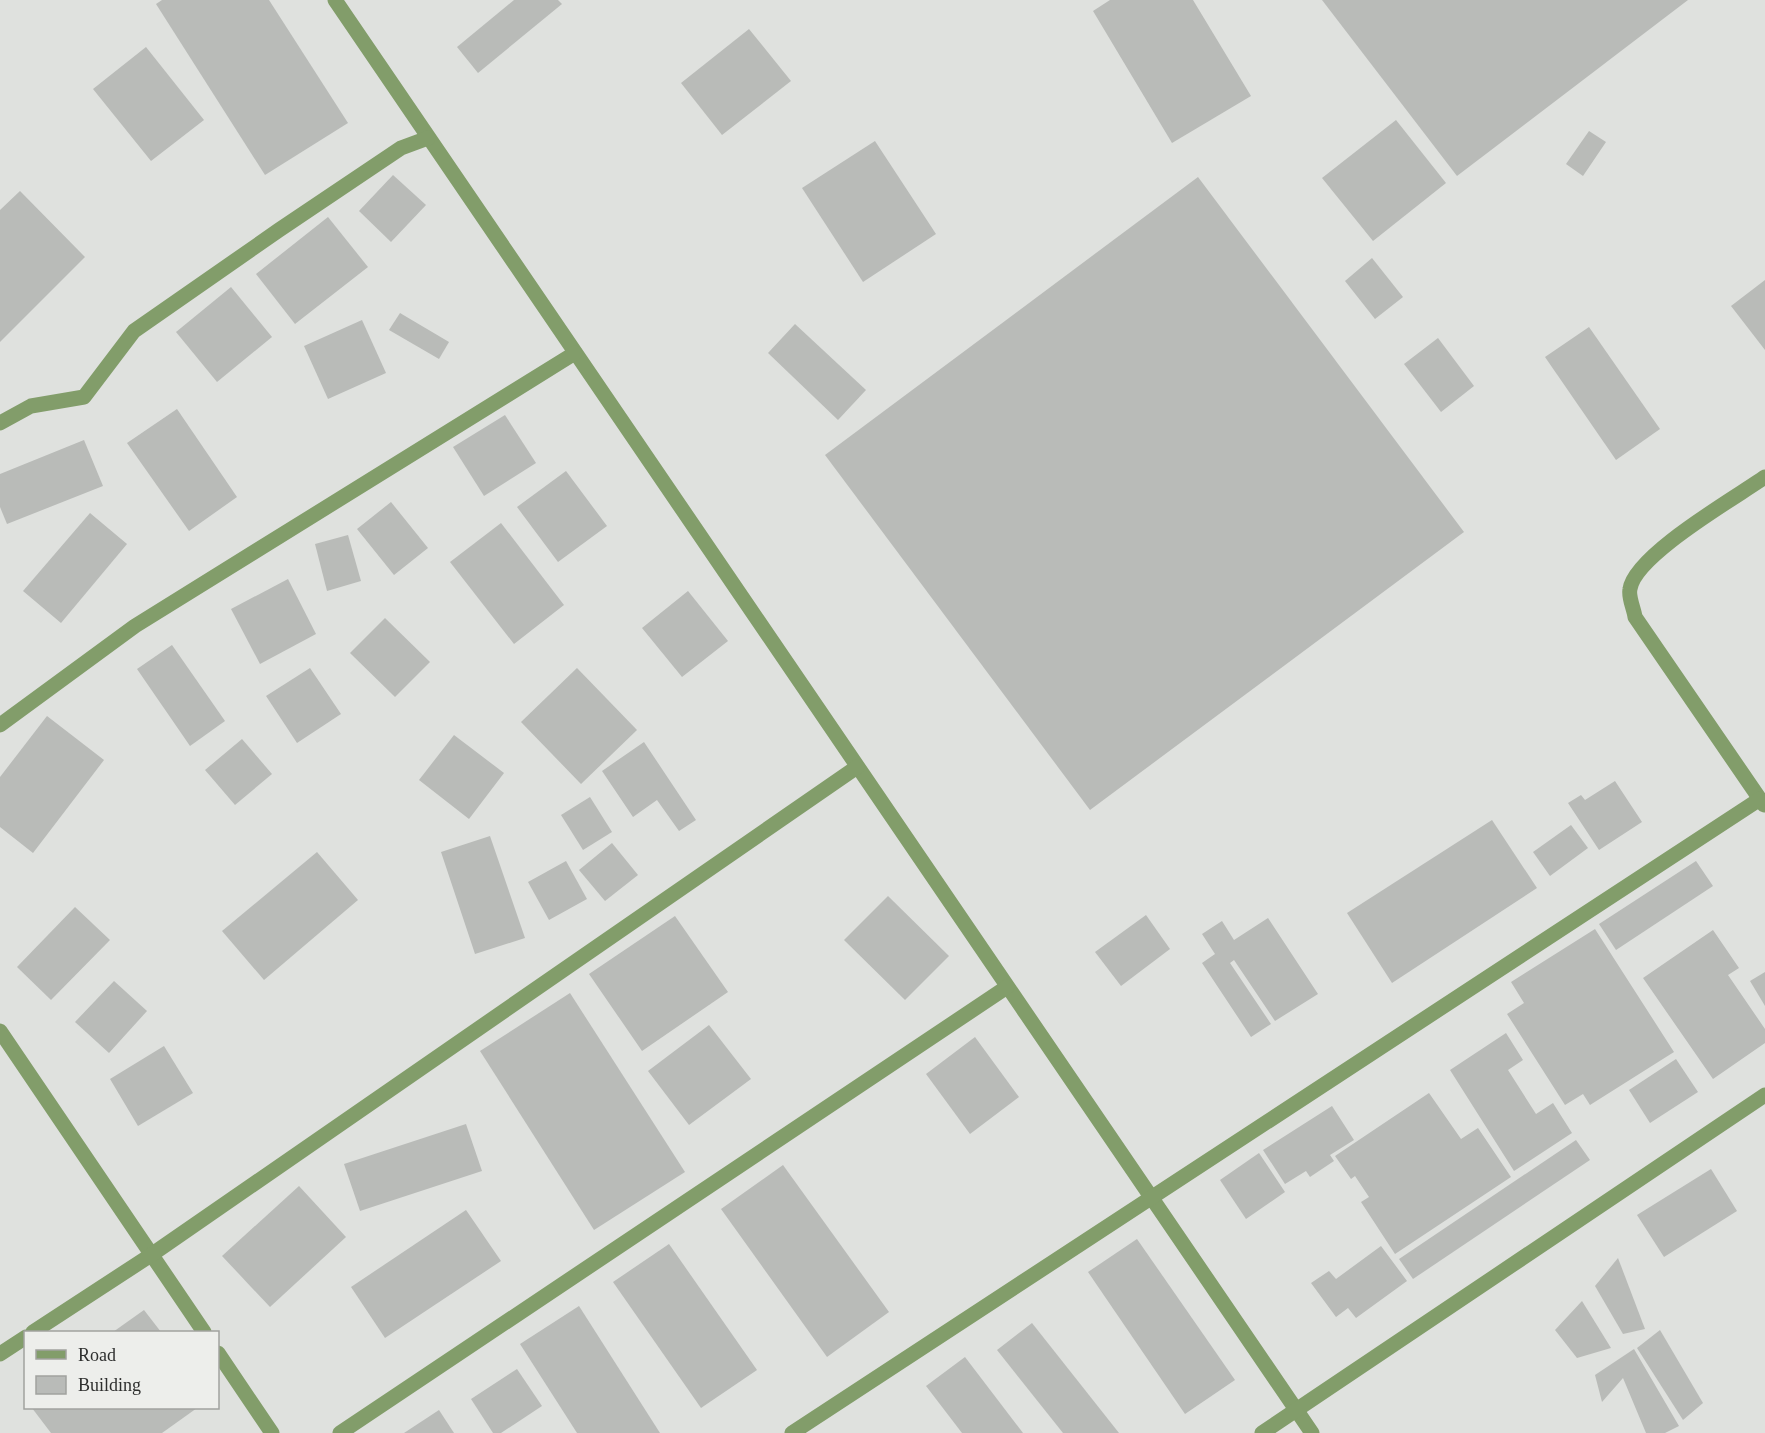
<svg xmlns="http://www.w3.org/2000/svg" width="1765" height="1433" font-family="'Times New Roman',serif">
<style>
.building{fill:#b9bbb8}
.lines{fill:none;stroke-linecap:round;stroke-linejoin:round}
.minor{stroke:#829d6a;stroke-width:15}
</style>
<rect width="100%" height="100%" fill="#dfe1de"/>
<!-- building -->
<g class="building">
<polygon points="162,0 269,0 348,123 265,175 156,4"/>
<polygon points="514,0 558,0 562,4 478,73 457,47"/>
<polygon points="1110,0 1193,0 1251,96 1172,143 1093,11"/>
<polygon points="1322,0 1688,0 1457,176"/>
<polygon points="749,29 791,81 722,135 681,83"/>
<polygon points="146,47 204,120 151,161 93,89"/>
<polygon points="1396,120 1446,183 1373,241 1322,178"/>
<polygon points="1589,131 1606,142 1583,176 1566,164"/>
<polygon points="875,141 936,234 863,282 802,188"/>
<polygon points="393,175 426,205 391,242 359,211"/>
<polygon points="1198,177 1464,532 1090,810 825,455"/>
<polygon points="20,191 85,257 0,342 0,210"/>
<polygon points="328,217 368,267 295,324 256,274"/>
<polygon points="1372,258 1403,297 1375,319 1345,281"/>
<polygon points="1765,280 1765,350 1731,306"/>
<polygon points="231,287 272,337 217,382 176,332"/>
<polygon points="400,313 449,342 439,359 389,330"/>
<polygon points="362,320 386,373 328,399 304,346"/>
<polygon points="795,324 866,390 838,420 768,353"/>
<polygon points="1589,327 1660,429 1616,460 1545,357"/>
<polygon points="1438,338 1474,386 1441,412 1404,364"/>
<polygon points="177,409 237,497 189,531 127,443"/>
<polygon points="505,415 536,463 484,496 453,447"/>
<polygon points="84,440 103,486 7,524 0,507 0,474"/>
<polygon points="566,471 607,526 558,562 517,507"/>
<polygon points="391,502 428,548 394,575 357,529"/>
<polygon points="90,513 127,544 61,623 23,591"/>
<polygon points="501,523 564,605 514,644 450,562"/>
<polygon points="348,535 361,581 327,591 315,544"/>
<polygon points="288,579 316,634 260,664 231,609"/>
<polygon points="688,591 728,641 682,677 642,628"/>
<polygon points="385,618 430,662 395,697 350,653"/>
<polygon points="172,645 225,721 190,746 137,669"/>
<polygon points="310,668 341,714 297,743 266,696"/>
<polygon points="577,668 637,730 581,784 521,722"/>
<polygon points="47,716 104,760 33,853 0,827 0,777"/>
<polygon points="454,735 504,773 469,819 419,780"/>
<polygon points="242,739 272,774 235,805 205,770"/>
<polygon points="644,742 696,820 679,831 657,800 633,817 602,771"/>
<polygon points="1615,781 1642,822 1599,850 1568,803 1581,795 1585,800"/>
<polygon points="590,797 612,832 583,850 561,815"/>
<polygon points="1492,820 1537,888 1392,983 1347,913"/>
<polygon points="1571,825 1588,848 1550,876 1533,852"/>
<polygon points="490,836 525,938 475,954 441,852"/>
<polygon points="612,843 638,875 605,901 579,870"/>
<polygon points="317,852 358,900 264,980 222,931"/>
<polygon points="566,861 587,899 549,920 528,882"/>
<polygon points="1696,861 1713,886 1616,950 1599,924"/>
<polygon points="888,896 949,956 905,1000 844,940"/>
<polygon points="75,907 110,940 51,1000 17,967"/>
<polygon points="1146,915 1170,949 1121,986 1095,952"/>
<polygon points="675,916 728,992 642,1051 589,974"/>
<polygon points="1268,918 1318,994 1275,1021 1234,960 1230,963 1271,1024 1251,1037 1202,963 1215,954 1202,934 1222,921 1234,940"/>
<polygon points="1595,929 1674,1052 1590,1105 1583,1094 1565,1105 1507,1014 1524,1003 1511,982"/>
<polygon points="1713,930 1739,968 1728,975 1765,1029 1765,1043 1713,1079 1643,978"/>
<polygon points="1765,972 1765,1006 1750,981"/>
<polygon points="114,981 147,1011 109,1053 75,1022"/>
<polygon points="570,993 685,1172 594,1230 480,1051"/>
<polygon points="709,1025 751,1079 689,1125 648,1071"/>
<polygon points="1506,1033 1523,1060 1508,1070 1536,1114 1553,1103 1572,1133 1514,1171 1450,1070"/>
<polygon points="975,1037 1019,1097 970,1134 926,1074"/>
<polygon points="164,1046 193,1093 138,1126 110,1079"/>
<polygon points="1676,1059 1698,1092 1650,1123 1629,1090"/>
<polygon points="1429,1093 1461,1139 1478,1128 1511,1177 1395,1254 1361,1202 1369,1197 1355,1176 1351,1179 1335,1156"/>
<polygon points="1332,1106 1354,1140 1330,1155 1334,1161 1310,1177 1306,1171 1285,1184 1263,1150"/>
<polygon points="466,1124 482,1171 360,1211 344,1164"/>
<polygon points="1576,1140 1590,1160 1413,1279 1399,1259"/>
<polygon points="1259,1153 1285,1192 1246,1219 1220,1180"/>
<polygon points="783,1165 889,1312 827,1357 721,1209"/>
<polygon points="1711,1169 1737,1211 1664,1257 1637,1215"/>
<polygon points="299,1186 346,1237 270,1307 222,1256"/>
<polygon points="466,1210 501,1261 385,1338 351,1287"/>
<polygon points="1137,1239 1235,1380 1185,1414 1088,1272"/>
<polygon points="669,1244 757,1370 701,1408 613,1282"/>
<polygon points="1381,1246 1407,1281 1356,1318 1348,1308 1336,1317 1311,1283 1329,1271 1336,1279"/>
<polygon points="1618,1258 1645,1329 1623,1334 1595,1286"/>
<polygon points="1582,1301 1611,1348 1577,1358 1555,1330"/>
<polygon points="579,1306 660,1433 577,1433 520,1344"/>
<polygon points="144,1310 161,1332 113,1332"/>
<polygon points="1032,1323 1119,1433 1063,1433 997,1350"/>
<polygon points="1660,1330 1703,1403 1683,1420 1637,1348"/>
<polygon points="1634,1349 1679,1426 1665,1433 1646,1433 1623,1378 1602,1402 1595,1375"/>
<polygon points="965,1357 1023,1433 962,1433 926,1386"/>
<polygon points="517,1369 542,1406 501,1433 493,1433 471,1399"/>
<polygon points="32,1408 197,1408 162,1433 51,1433"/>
<polygon points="439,1410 454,1433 404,1433"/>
</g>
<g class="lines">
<!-- minor -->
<g class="minor">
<polyline points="335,0 1312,1433"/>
<polyline points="0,423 31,406 84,397 134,331 279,230 401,148 428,138"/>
<polyline points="0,725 135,626 575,353"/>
<path d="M1764,805L1635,617C1634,609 1628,597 1630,589C1635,555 1735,498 1765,477"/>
<polyline points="0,1031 204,1332"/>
<polyline points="33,1332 151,1255 857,767"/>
<polyline points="218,1353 272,1433"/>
<polyline points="0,1354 26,1337"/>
<polyline points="340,1433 1007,987"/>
<polyline points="792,1433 1760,799"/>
<polyline points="1262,1433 1765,1095"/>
</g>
</g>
<!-- legend -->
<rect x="24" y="1331" width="195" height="78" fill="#edeeeb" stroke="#a1a29f" stroke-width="1.5"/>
<rect x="36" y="1350" width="30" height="9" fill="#829d6a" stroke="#a1a29f" stroke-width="1.5"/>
<text x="78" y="1361" font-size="18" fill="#2e2f2e">Road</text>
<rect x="36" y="1376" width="30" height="18" fill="#b9bbb8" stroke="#a1a29f" stroke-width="1.5"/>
<text x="78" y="1391" font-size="18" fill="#2e2f2e">Building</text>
</svg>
